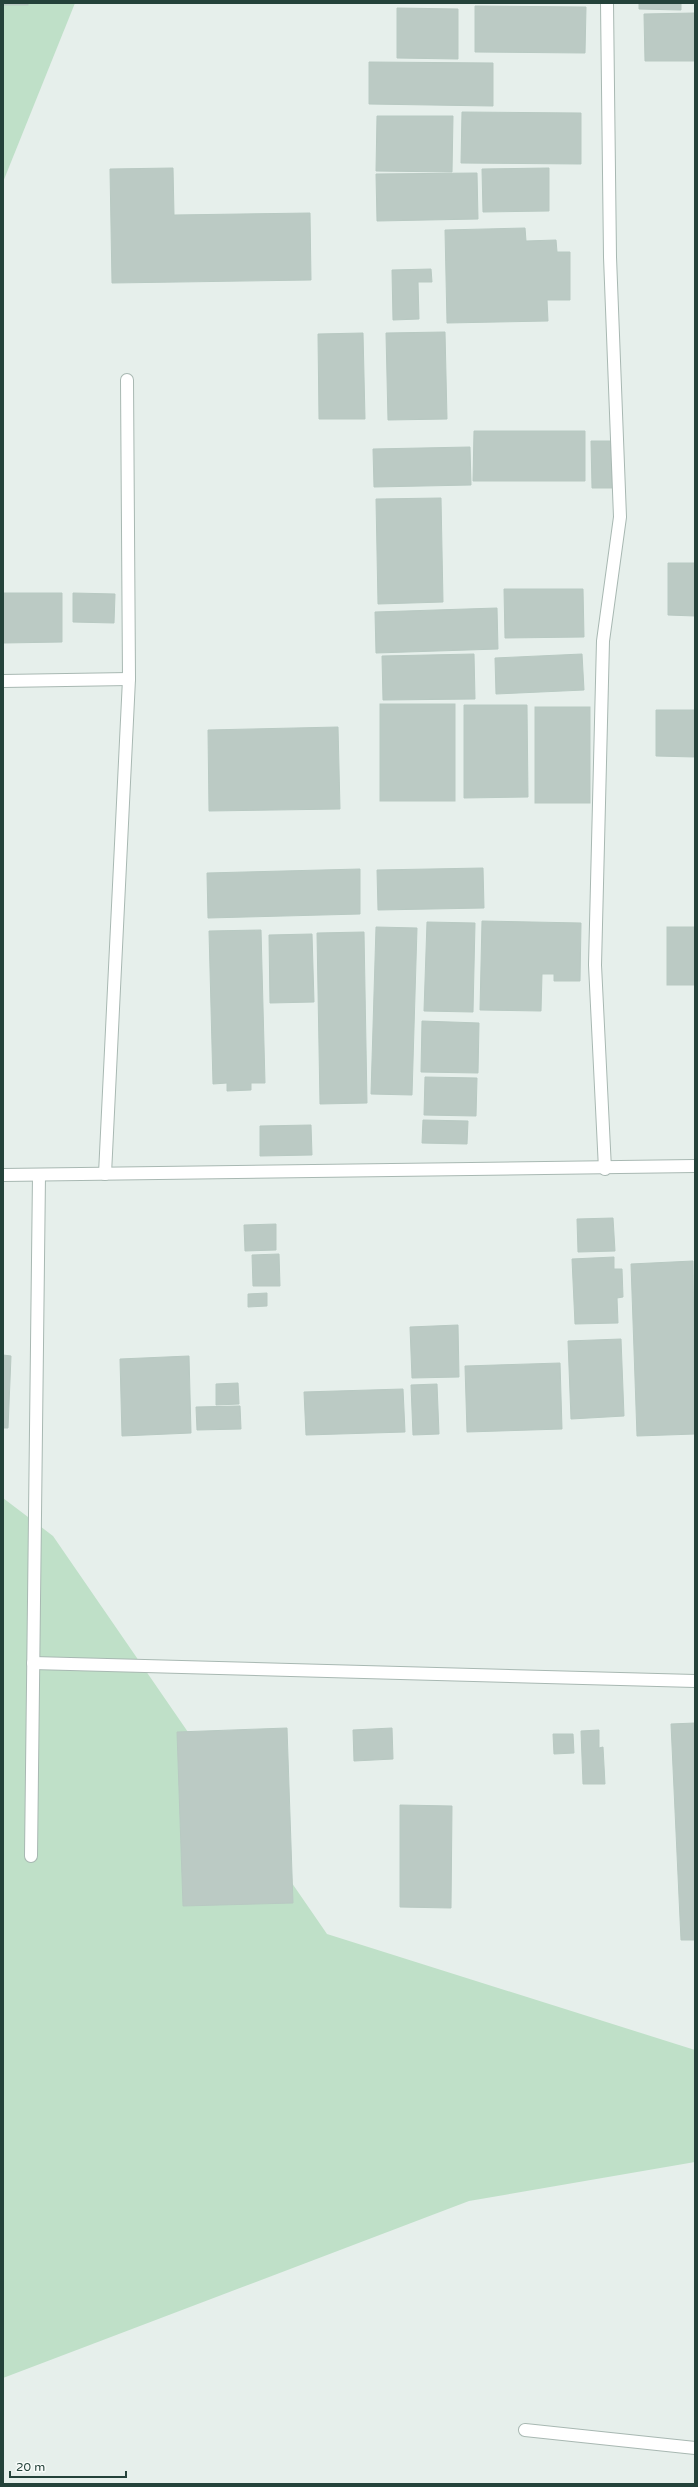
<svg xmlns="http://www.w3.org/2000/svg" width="698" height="2487" font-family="'Varela Round',sans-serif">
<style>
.green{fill:#bfe0c8}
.building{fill:#bbcac4;stroke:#b8c9c2}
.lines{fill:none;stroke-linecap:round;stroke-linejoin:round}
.minor-casing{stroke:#a8b8b2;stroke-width:14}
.minor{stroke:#fff;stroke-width:12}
</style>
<rect width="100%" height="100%" fill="#e6efeb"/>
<!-- green -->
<g class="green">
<polygon points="3,3 75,3 3,182"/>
<polygon points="3,1498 53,1536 327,1934 695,2050 695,2162 469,2201 3,2378"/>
</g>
<!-- building -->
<g class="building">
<rect x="3" y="3" width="25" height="2"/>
<polygon points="639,3 681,3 681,10 639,9"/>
<polygon points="475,6 586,7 585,53 475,52"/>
<polygon points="397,8 458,9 458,59 397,58"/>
<polygon points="695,13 695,61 645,61 644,14"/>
<polygon points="369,62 493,63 493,106 369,104"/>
<polygon points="462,112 581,113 581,164 461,163"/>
<polygon points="377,116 453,116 452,172 376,171"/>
<polygon points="173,168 174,215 310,213 311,280 112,283 110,169"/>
<polygon points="549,168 549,211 483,212 482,169"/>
<polygon points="477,173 478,219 377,221 376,174"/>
<polygon points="525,228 526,241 556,240 557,252 570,252 570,300 547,300 548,321 447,323 445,230"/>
<polygon points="431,269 432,282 418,282 419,319 393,320 392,270"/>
<polygon points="445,332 447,419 388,420 386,333"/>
<polygon points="363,333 365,419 319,419 318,334"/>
<polygon points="474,431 585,431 585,481 473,481"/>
<polygon points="591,441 613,441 614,488 592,488"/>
<polygon points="470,447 471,485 374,487 373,449"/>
<polygon points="441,498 443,602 378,604 376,499"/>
<polygon points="668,563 695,563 695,616 668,615"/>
<polygon points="504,589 583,589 584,637 505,638"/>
<polygon points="3,593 62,593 62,642 3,643"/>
<polygon points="73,593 115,594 114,623 73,622"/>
<polygon points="497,608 498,649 376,653 375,612"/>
<polygon points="474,654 475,699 383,700 382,656"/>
<polygon points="582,654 584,690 496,694 495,658"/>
<rect x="380" y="704" width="75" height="97"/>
<polygon points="464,705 527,705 528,797 464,798"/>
<rect x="535" y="707" width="55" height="96"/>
<polygon points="656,710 695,710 695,757 656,756"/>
<polygon points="338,727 340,809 209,811 208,730"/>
<polygon points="483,868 484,908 378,910 377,870"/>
<polygon points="360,869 360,914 208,918 207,873"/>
<polygon points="482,921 581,923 580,981 554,981 554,974 542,974 541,1011 480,1010"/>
<polygon points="427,922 475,923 473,1012 424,1011"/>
<polygon points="376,927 417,928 412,1095 371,1094"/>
<rect x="667" y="927" width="28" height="58"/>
<polygon points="261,930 265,1083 251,1083 251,1090 227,1091 227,1083 213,1084 209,931"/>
<polygon points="364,932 367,1103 320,1104 317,933"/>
<polygon points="312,934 314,1002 270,1003 269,935"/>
<polygon points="422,1021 479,1023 478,1073 421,1072"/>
<polygon points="425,1077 477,1078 476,1116 424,1115"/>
<polygon points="423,1120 468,1121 467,1144 422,1143"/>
<polygon points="311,1125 312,1155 260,1156 260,1126"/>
<polygon points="613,1218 615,1251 578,1252 577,1219"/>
<polygon points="276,1224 276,1250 245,1251 244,1225"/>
<polygon points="279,1254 280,1286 253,1286 252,1255"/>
<polygon points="614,1257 614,1269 622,1269 623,1297 617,1298 618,1323 575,1324 572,1259"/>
<polygon points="693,1261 695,1434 637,1436 631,1264"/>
<polygon points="267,1293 267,1306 248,1307 248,1294"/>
<polygon points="458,1325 459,1377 412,1378 410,1327"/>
<polygon points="621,1339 624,1416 571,1419 568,1341"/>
<polygon points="3,1355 11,1356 8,1428 3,1428"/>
<polygon points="189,1356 191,1433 122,1436 120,1359"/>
<polygon points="560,1363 562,1429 467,1432 465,1366"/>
<polygon points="238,1383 239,1404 216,1405 216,1384"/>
<polygon points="437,1384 439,1434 413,1435 411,1385"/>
<polygon points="403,1389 405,1432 306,1435 304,1392"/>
<polygon points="240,1406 241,1429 197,1430 196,1407"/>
<polygon points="695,1723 695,1940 681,1940 671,1724"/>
<polygon points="287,1728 293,1903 183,1906 177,1732"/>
<polygon points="392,1728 393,1759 354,1761 353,1730"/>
<polygon points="599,1730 599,1748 603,1747 605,1784 583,1784 581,1731"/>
<polygon points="553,1734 573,1734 574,1753 554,1754"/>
<polygon points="400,1805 452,1806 451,1908 400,1907"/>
</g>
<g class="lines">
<defs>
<g id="minor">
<polyline points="3,681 129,679"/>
<polyline points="605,1169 595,965 603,641 620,517 610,257 607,3"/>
<polyline points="105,1174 129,679 127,380"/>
<polyline points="3,1175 695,1166"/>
<polyline points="33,1663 695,1681"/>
<polyline points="31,1856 39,1175"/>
<polyline points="525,2430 695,2448"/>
</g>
</defs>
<!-- minor casing -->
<use href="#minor" class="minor-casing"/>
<!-- minor -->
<use href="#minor" class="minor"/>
</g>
<!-- border -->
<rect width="698" height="2487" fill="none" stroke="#24423a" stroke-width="8"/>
<!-- scale -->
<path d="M10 2471v6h116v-6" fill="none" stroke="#24423a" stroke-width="2"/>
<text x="16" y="2471" font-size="12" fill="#24423a" stroke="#f7fbf9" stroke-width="3" paint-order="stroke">20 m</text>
</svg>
